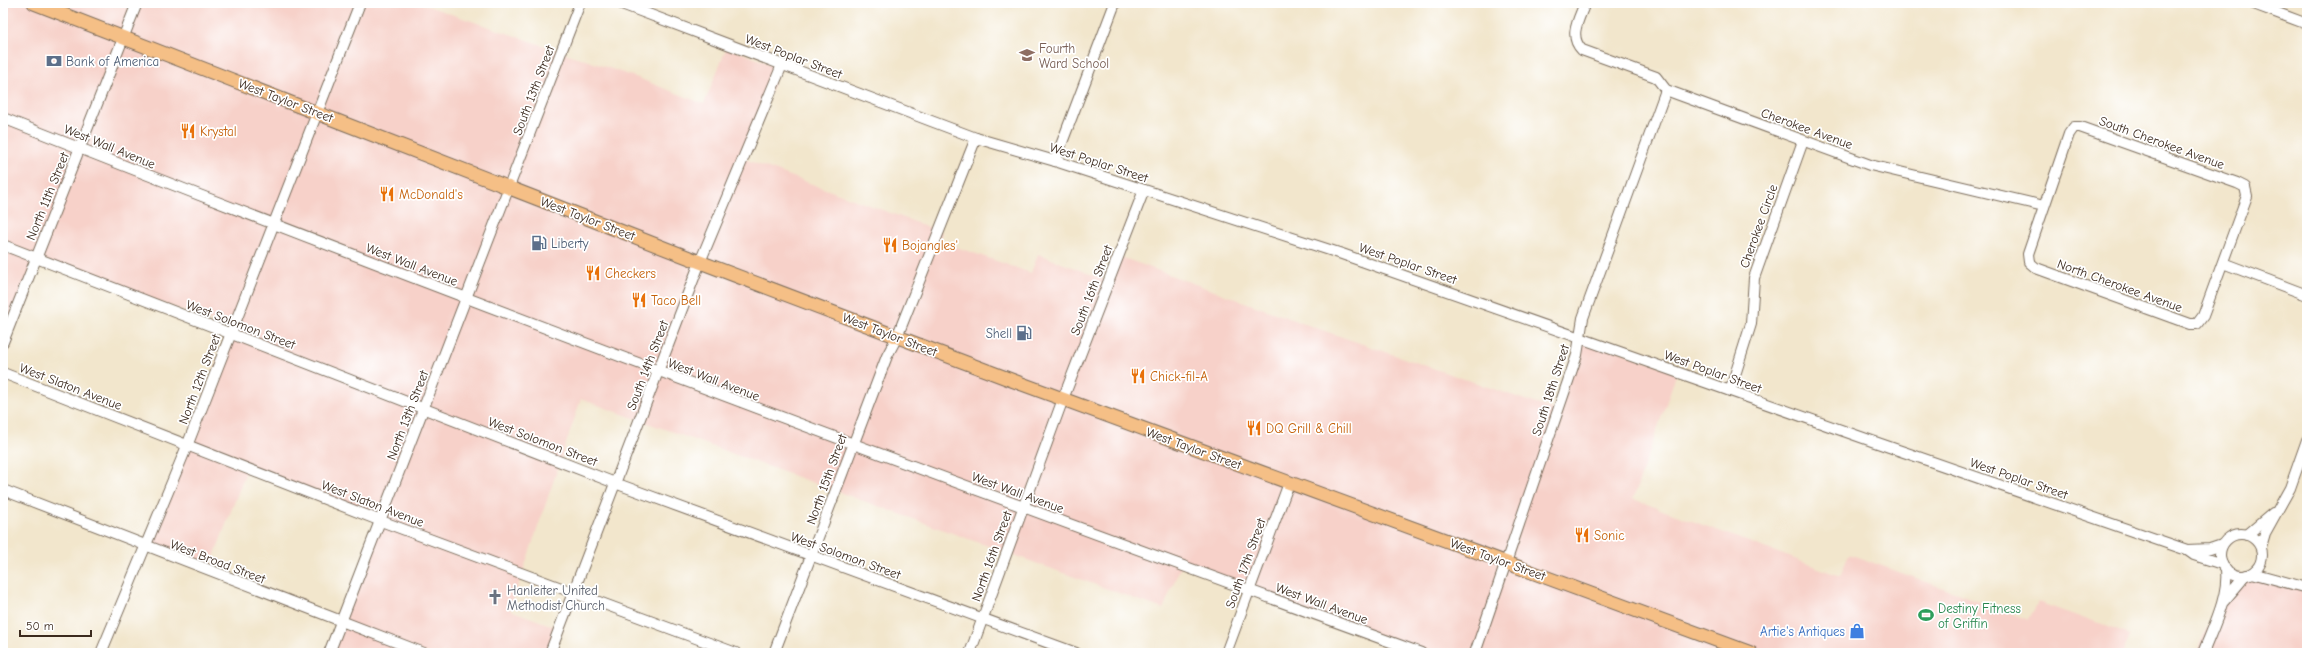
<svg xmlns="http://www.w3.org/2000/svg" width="2310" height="656" font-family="'Comic Neue',sans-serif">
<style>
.built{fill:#f7d1c9}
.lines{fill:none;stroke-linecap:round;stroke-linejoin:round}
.minor-casing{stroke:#7b6c5b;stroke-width:12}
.major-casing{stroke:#7b6c5b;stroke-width:15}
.minor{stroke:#fff;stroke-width:10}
.major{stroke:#f5bf86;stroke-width:13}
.labels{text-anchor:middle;stroke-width:3.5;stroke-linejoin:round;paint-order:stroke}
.education-label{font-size:13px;fill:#785e54;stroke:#fff;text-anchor:start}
.street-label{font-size:13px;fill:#3b2a1e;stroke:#fff}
.service-label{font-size:13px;fill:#4e5e75;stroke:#fff;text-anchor:start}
.food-label{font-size:13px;fill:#c56008;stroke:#fff;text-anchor:start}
.worship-label{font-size:13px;fill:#5b616d;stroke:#fff;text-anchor:start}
.leisure-label{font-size:13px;fill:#27864d;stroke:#fff;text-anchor:start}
.shop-label{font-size:13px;fill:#366cbe;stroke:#fff;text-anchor:end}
</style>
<rect width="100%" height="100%" fill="#fff"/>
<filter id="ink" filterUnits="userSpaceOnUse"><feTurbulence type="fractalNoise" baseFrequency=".025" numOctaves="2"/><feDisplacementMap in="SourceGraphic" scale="8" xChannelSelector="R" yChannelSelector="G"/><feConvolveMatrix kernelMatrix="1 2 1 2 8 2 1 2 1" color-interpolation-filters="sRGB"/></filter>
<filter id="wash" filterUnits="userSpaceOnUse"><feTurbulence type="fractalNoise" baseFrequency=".012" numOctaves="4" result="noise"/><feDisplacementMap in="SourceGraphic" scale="16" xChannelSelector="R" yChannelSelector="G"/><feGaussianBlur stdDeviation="0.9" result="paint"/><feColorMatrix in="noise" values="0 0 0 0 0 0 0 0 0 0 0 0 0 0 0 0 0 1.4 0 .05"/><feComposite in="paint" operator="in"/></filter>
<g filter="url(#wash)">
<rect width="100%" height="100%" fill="#f2e6cc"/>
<!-- built -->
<g class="built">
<polygon points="3,3 419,3 638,78 704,104 727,47 780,68 744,159 942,232 939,241 1031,273 1038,254 1108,281 1118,256 1316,328 1557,411 1584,338 1677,372 1633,499 1840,576 1849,554 2029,619 2038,602 2130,635 2123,653 1414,653 1181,566 1163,609 581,399 510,610 561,629 552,653 330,653 383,519 248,466 209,570 147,545 230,328 36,257 11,324 3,321"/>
<polygon points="2229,572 2307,590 2307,653 2198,653"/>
</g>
</g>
<g filter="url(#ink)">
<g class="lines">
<defs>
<g id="minor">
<polyline points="619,3 976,138 1055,161 1342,254 1872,441 2187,550 2194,555 2222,564"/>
<path d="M1585,3C1579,19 1568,36 1582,50L1656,77L1666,90L1870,165L2044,206"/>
<polyline points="2251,3 2307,24"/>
<path d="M3,118C473,304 946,480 1421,653"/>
<polygon points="2074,127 2080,127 2237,183 2245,187 2247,196 2203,316 2197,324 2190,324 2036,268 2029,262 2028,254 2069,134"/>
<polyline points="1055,161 1115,3"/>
<polyline points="3,245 615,483 1076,653"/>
<polyline points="2223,263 2307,295"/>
<polyline points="3,342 137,3"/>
<polyline points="3,373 381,521 736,653"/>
<polyline points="1730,391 1751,324 1754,278 1803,141"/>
<polyline points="3,490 424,653"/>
<circle cx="2241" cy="555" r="21"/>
<polyline points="2247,535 2273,513"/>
<polyline points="2261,547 2265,533 2290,488 2307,440"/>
<polyline points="2187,550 2210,549 2222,545"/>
<polyline points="2252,573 2307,588"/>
<polyline points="2224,601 2246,575"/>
<polyline points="101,653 187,446 360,3"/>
<polyline points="329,653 580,3"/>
<polyline points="550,653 700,262 782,65"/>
<polyline points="774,653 887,356 897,337 976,138"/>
<polyline points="970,653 1063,399 1144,190"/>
<polyline points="1226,653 1289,483"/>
<polyline points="1475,653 1577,355 1583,318 1666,90"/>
<path d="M2203,653C2213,627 2229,597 2226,569"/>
</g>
<polyline id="major" points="34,3 700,262 1014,381 1751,653"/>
</defs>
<!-- minor casing -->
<use href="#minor" class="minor-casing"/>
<!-- major casing -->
<use href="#major" class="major-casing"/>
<!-- minor -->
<use href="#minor" class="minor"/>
<!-- major -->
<use href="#major" class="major"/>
</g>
</g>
<!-- icons -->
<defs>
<symbol id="school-bare" viewBox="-9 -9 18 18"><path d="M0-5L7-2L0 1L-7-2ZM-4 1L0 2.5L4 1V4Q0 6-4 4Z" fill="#8d6e63" stroke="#fff" stroke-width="2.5" paint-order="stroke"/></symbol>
<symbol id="bank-bare" viewBox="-9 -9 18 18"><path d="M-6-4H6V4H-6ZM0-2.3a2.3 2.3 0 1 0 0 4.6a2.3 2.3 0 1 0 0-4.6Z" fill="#5c6f8a" stroke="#fff" stroke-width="2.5" paint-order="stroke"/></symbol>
<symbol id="restaurant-bare" viewBox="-9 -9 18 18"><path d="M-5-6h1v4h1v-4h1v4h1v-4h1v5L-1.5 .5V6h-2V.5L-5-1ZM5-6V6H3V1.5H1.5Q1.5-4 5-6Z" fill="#e8710a" stroke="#fff" stroke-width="2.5" paint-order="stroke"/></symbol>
<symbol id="fuel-bare" viewBox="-9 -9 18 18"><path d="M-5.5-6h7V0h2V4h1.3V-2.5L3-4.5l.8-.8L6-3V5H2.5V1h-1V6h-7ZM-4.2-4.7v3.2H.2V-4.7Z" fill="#5c6f8a" stroke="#fff" stroke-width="2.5" paint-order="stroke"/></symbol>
<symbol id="church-bare" viewBox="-9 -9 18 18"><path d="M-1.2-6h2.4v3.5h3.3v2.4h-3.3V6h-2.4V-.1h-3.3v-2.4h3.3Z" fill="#6b7280" stroke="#fff" stroke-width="2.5" paint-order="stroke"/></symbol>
<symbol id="stadium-bare" viewBox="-9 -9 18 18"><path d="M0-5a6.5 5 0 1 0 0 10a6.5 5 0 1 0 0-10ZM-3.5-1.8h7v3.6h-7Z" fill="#2e9e5b" stroke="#fff" stroke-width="2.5" paint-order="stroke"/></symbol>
<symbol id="shop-bare" viewBox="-9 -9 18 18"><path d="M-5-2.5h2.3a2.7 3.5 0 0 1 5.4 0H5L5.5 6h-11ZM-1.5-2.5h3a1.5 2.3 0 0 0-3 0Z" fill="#3f7fe0" stroke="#fff" stroke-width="2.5" paint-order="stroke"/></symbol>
</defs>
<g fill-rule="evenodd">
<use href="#school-bare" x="1016" y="44" width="22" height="22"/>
<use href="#bank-bare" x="43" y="50" width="22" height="22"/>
<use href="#restaurant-bare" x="177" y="120" width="22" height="22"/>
<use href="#restaurant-bare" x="376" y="183" width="22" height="22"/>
<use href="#fuel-bare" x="528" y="232" width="22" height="22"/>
<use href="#restaurant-bare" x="879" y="234" width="22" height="22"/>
<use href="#restaurant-bare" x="582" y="262" width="22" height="22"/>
<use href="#restaurant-bare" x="628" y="289" width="22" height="22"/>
<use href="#fuel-bare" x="1013" y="322" width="22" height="22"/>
<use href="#restaurant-bare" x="1127" y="365" width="22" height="22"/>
<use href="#restaurant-bare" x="1243" y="417" width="22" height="22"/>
<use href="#restaurant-bare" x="1571" y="524" width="22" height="22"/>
<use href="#church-bare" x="484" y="586" width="22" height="22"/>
<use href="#stadium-bare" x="1915" y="604" width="22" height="22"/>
<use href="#shop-bare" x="1846" y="620" width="22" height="22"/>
</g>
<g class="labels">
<!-- education labels -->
<g class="education-label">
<text x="1039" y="53">Fourth<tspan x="1039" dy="15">Ward School</tspan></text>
</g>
<!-- street labels -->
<g class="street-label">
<text transform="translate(794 56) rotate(21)" y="5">West Poplar Street</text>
<text transform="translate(533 90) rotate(-69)" y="5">South 13th Street</text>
<text transform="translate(286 100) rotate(21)" y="5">West Taylor Street</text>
<text transform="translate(1807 128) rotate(20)" y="5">Cherokee Avenue</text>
<text transform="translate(2162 142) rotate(20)" y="5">South Cherokee Avenue</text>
<text transform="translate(110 146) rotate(22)" y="5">West Wall Avenue</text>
<text transform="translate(1099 162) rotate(18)" y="5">West Poplar Street</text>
<text transform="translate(47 196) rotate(-68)" y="5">North 11th Street</text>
<text transform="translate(588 218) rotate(21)" y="5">West Taylor Street</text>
<text transform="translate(1758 226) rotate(-70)" y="5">Cherokee Circle</text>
<text transform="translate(1408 263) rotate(19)" y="5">West Poplar Street</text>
<text transform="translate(412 264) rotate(21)" y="5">West Wall Avenue</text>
<text transform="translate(2120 285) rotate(20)" y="5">North Cherokee Avenue</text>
<text transform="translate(1091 290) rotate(-69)" y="5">South 16th Street</text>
<text transform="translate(241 324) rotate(21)" y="5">West Solomon Street</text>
<text transform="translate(890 334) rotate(21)" y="5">West Taylor Street</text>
<text transform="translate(647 365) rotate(-69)" y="5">South 14th Street</text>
<text transform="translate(1713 371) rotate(20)" y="5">West Poplar Street</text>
<text transform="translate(199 379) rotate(-69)" y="5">North 12th Street</text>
<text transform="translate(714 379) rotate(21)" y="5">West Wall Avenue</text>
<text transform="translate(71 386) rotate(21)" y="5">West Slaton Avenue</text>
<text transform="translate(1550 390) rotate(-72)" y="5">South 18th Street</text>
<text transform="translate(407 415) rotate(-69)" y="5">North 13th Street</text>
<text transform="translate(543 441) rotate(21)" y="5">West Solomon Street</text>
<text transform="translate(1194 448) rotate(20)" y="5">West Taylor Street</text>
<text transform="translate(2019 478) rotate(19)" y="5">West Poplar Street</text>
<text transform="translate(826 479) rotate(-70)" y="5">North 15th Street</text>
<text transform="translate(1018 492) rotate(20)" y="5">West Wall Avenue</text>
<text transform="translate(373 503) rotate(21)" y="5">West Slaton Avenue</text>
<text transform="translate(846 555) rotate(20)" y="5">West Solomon Street</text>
<text transform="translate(991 556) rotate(-70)" y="5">North 16th Street</text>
<text transform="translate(1498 559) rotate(20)" y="5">West Taylor Street</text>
<text transform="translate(218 561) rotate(21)" y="5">West Broad Street</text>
<text transform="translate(1245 563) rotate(-70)" y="5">South 17th Street</text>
<text transform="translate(1322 603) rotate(20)" y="5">West Wall Avenue</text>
</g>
<!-- service labels -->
<g class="service-label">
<text x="66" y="66">Bank of America</text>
<text x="551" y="248">Liberty</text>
<text x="1012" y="338" text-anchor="end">Shell</text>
</g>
<!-- food labels -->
<g class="food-label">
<text x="200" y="136">Krystal</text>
<text x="399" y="199">McDonald's</text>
<text x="902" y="250">Bojangles'</text>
<text x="605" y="278">Checkers</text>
<text x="651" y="305">Taco Bell</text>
<text x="1150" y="381">Chick-fil-A</text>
<text x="1266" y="433">DQ Grill &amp; Chill</text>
<text x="1594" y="540">Sonic</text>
</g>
<!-- worship labels -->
<g class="worship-label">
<text x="507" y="595">Hanleiter United<tspan x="507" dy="15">Methodist Church</tspan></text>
</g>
<!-- leisure labels -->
<g class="leisure-label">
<text x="1938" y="613">Destiny Fitness<tspan x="1938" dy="15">of Griffin</tspan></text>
</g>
<!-- shop labels -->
<g class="shop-label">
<text x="1845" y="636">Artie's Antiques</text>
</g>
</g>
<!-- margin -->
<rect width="2310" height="656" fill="none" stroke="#fff" stroke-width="16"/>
<!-- scale -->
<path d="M20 630v6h71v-6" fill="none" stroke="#3b2a1e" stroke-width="2"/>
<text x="26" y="630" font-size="12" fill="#3b2a1e" stroke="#ffffff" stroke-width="3" paint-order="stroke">50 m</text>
</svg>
